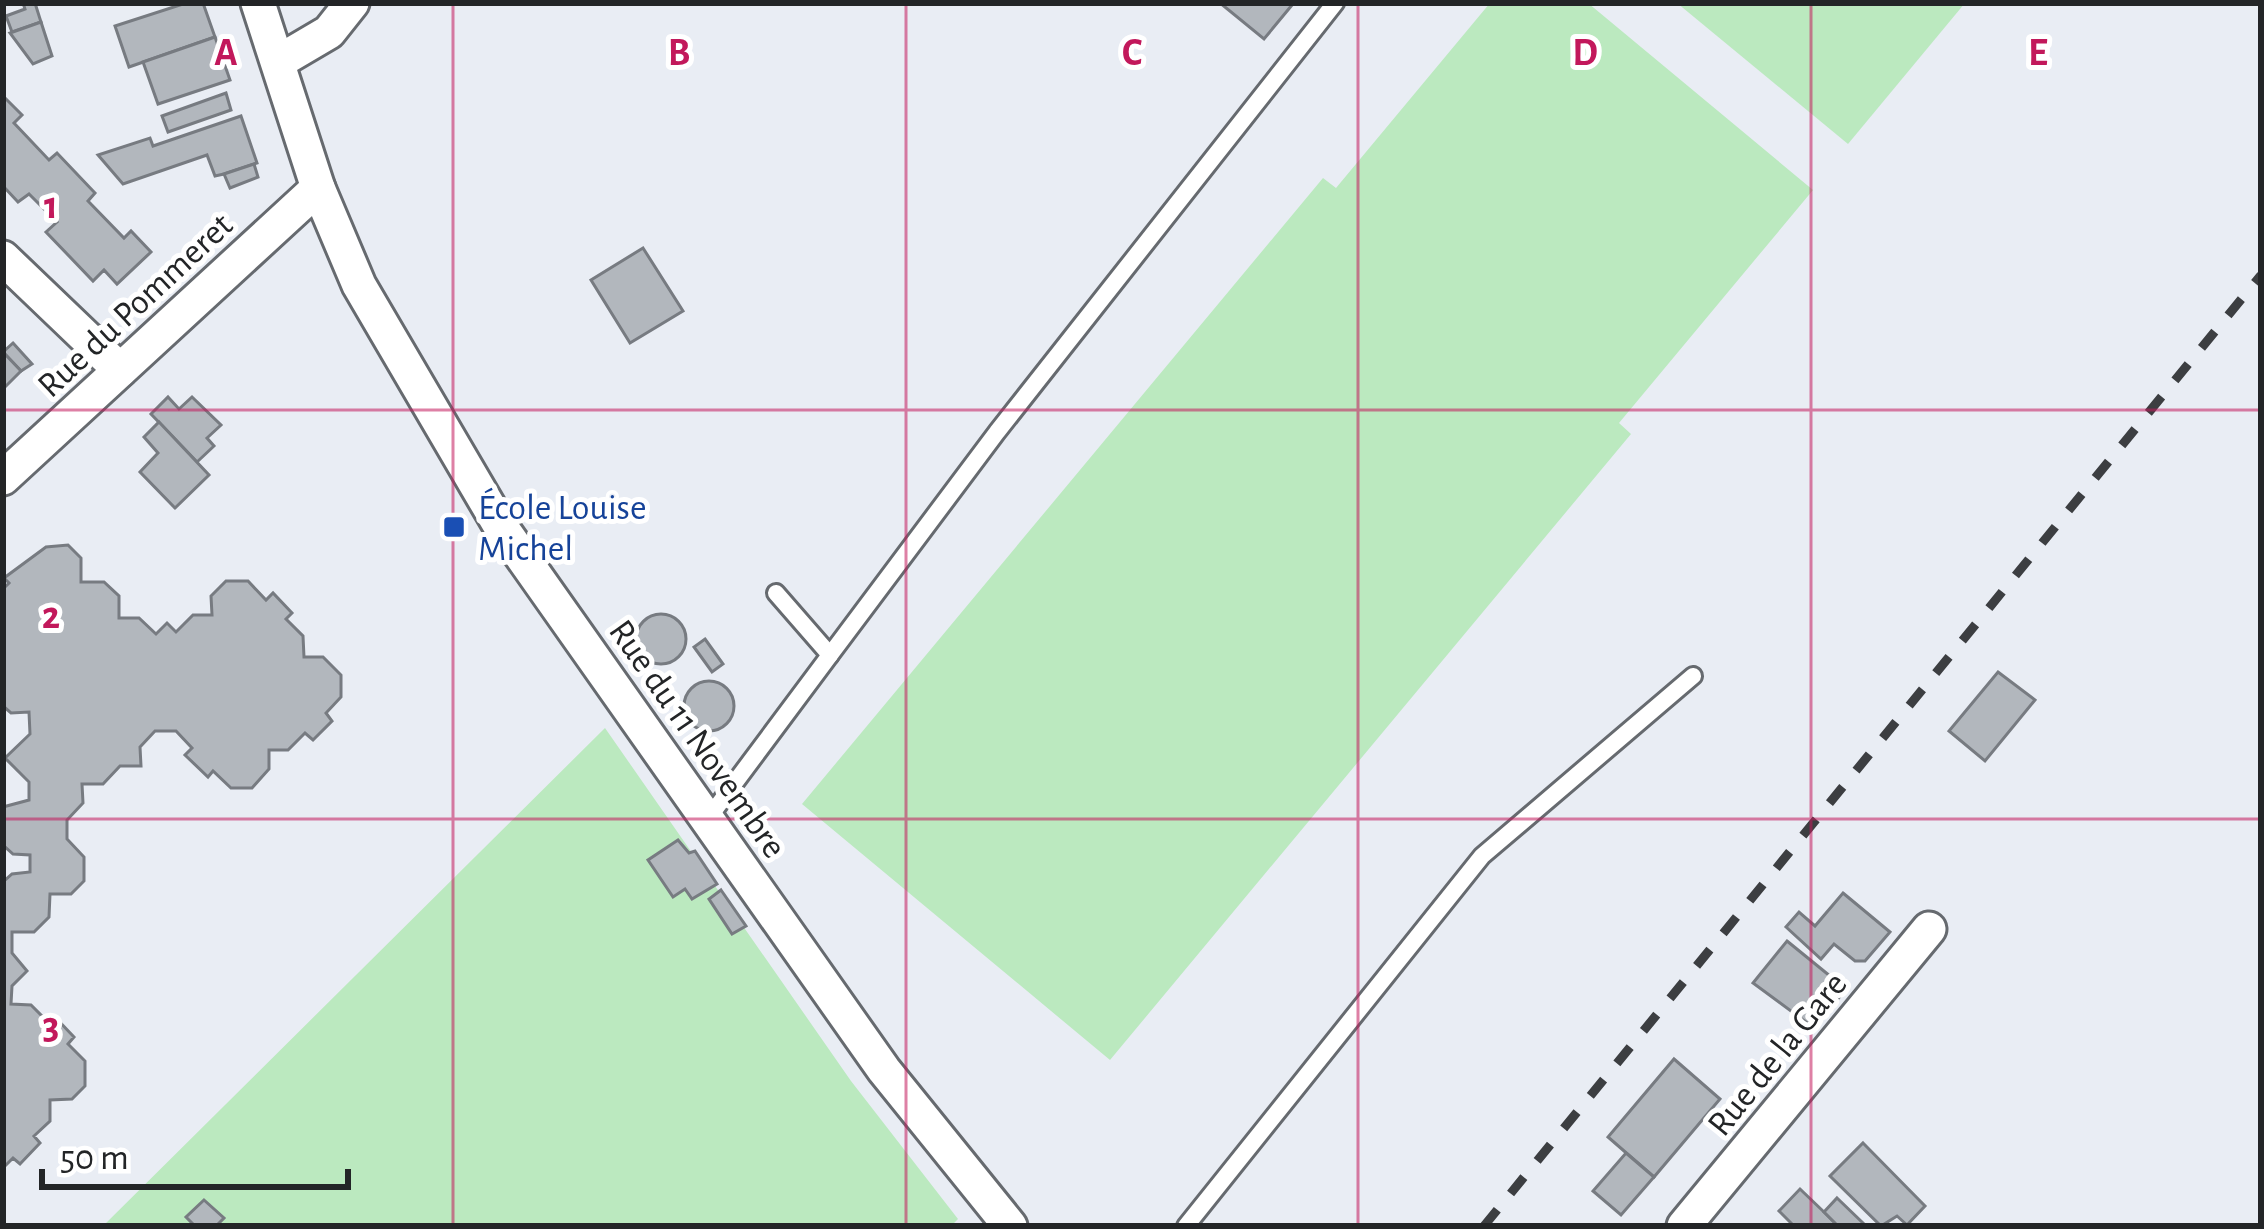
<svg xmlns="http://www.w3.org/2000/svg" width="2264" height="1229" font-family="'Alegreya Sans',sans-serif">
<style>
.green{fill:#bbe9bf}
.building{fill:#b2b7bd;stroke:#777b81;stroke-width:3}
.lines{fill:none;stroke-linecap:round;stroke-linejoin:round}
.service-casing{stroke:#666a6f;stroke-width:22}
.minor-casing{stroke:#666a6f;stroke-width:39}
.service{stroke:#fff;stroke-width:16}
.minor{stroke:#fff;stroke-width:33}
.rail{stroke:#3c3e41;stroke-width:9;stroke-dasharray:21 21;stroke-linecap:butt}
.grid{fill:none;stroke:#c2185b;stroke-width:3;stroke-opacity:0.55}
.transit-dot{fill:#1a4fb4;stroke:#fff;stroke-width:4.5}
.labels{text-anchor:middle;stroke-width:10;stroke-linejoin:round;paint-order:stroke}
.street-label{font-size:36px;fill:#232527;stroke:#fff}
.transit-label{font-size:36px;fill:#164399;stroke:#fff;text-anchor:start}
.grid-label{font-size:39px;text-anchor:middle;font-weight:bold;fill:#c2185b;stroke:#fff;stroke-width:10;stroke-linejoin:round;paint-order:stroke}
</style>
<rect width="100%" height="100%" fill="#e9edf4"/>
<!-- green -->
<g class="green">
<polygon points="1490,3 1588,3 1813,190 1619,423 1631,434 1110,1060 802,804 1323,178 1336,188"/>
<polygon points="1677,3 1965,3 1848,144"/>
<polygon points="605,728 851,1081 958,1219 951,1226 103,1226"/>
</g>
<!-- building -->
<g class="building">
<polygon points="23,3 35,3 41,22 12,32 6,16 25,9"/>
<polygon points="186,3 203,3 215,37 129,67 115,26"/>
<polygon points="1220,3 1290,3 1292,5 1264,39"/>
<polygon points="41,22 52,56 33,64 10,33"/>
<polygon points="215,37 230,80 158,104 143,62"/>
<polygon points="226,93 231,110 168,132 162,116"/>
<polygon points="3,96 22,115 14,123 49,160 57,153 95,193 88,201 124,238 131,231 151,252 117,284 104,270 93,281 46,232 57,222 29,194 18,202 3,186"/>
<polygon points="241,116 257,163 224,174 215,176 207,155 123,184 98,155 150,138 153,146"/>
<polygon points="254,164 258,177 230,188 224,174"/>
<polygon points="643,248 683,311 630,343 591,280"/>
<polygon points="13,343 32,364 21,371 3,352"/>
<polygon points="3,352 21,371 3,389"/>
<polygon points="168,397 179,409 192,397 221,425 207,438 214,446 197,462 151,414"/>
<polygon points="159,422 209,475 175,508 140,472 158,453 144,437"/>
<polygon points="68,545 81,558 81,582 104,582 119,596 119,618 139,618 156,634 167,623 176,632 193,615 212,615 211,596 226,581 248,581 266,600 273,593 292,613 286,619 303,636 304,657 323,657 341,675 341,697 326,713 332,721 313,740 305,733 288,750 269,750 269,769 252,788 231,788 213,771 208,777 185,755 192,748 176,731 155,731 140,747 141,766 120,766 103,784 82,784 83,803 67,820 67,839 84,857 84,881 71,894 50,894 49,917 34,932 12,932 12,953 27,971 12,986 11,1004 31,1005 48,1022 54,1016 74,1037 68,1044 85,1061 85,1086 72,1099 50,1100 50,1121 34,1136 40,1143 20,1164 13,1158 3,1168 3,882 12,874 30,872 30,855 13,854 3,845 3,807 29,800 29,782 5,758 30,734 29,712 11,713 3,706 3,589 9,583 4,578 46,547"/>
<circle cx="661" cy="639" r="25"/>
<polygon points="705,639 723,664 712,672 694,647"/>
<polygon points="1998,672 2035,700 1985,761 1949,731"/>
<circle cx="709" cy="706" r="25"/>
<polygon points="678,840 689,853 695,851 717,884 692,899 685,889 673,897 648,860"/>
<polygon points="721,890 746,926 732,934 709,899"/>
<polygon points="1843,893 1890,932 1865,961 1855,961 1834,944 1821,959 1786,927 1799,912 1815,926"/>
<polygon points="1787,941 1846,989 1814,1028 1753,983"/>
<polygon points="1674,1059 1720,1099 1654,1177 1608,1137"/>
<polygon points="1863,1143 1925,1206 1907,1225 1897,1216 1881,1226 1830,1176"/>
<polygon points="1626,1153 1654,1177 1621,1215 1593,1191"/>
<polygon points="1800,1189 1824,1212 1838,1226 1794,1226 1779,1211"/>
<polygon points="1837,1198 1864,1224 1838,1226 1824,1212"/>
<polygon points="204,1200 224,1218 216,1226 195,1226 186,1217"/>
</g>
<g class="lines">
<defs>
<g id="service">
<polyline points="830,655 997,432 1335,3"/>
<polyline points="707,820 830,655 776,593"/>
<polyline points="1186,1226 1482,856 1693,676"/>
</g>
<g id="minor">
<polyline points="258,3 318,188 359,285 499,524 884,1070 1010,1226"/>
<polyline points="278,62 329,32 352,3"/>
<polyline points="3,258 120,370"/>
<polyline points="3,478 318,188"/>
<polyline points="1684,1226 1929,929"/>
</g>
</defs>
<!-- service casing -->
<use href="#service" class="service-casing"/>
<!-- minor casing -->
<use href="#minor" class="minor-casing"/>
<!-- service -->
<use href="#service" class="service"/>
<!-- minor -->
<use href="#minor" class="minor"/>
<!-- rail -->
<polyline class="rail" points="1484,1226 2261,275"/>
</g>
<!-- grid -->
<path class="grid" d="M453,3V1226M906,3V1226M1358,3V1226M1811,3V1226M3,410H2261M3,819H2261"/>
<!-- markers -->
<rect class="transit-dot" x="442" y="515" width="24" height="24" rx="6"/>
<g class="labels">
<!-- street labels -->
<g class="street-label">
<text transform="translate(134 304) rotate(-43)" y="13">Rue du Pommeret</text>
<text transform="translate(699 738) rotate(55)" y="13">Rue du 11 Novembre</text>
<text transform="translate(1776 1053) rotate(-51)" y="13">Rue de la Gare</text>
</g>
<!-- transit labels -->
<g class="transit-label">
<text x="478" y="519">École Louise<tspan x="478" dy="41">Michel</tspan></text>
</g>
</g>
<g class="grid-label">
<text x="226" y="65">A</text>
<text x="679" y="65">B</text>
<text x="1132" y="65">C</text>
<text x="1585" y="65">D</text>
<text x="2038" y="65">E</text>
<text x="51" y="218">1</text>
<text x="51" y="628">2</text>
<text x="51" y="1038">3</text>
</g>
<!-- border -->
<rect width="2264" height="1229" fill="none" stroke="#232527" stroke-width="12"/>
<!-- scale -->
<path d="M42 1169v18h306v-18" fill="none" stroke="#232527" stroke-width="6"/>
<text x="60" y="1169" font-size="36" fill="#232527" stroke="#ffffff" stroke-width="9" paint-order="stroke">50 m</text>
</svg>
